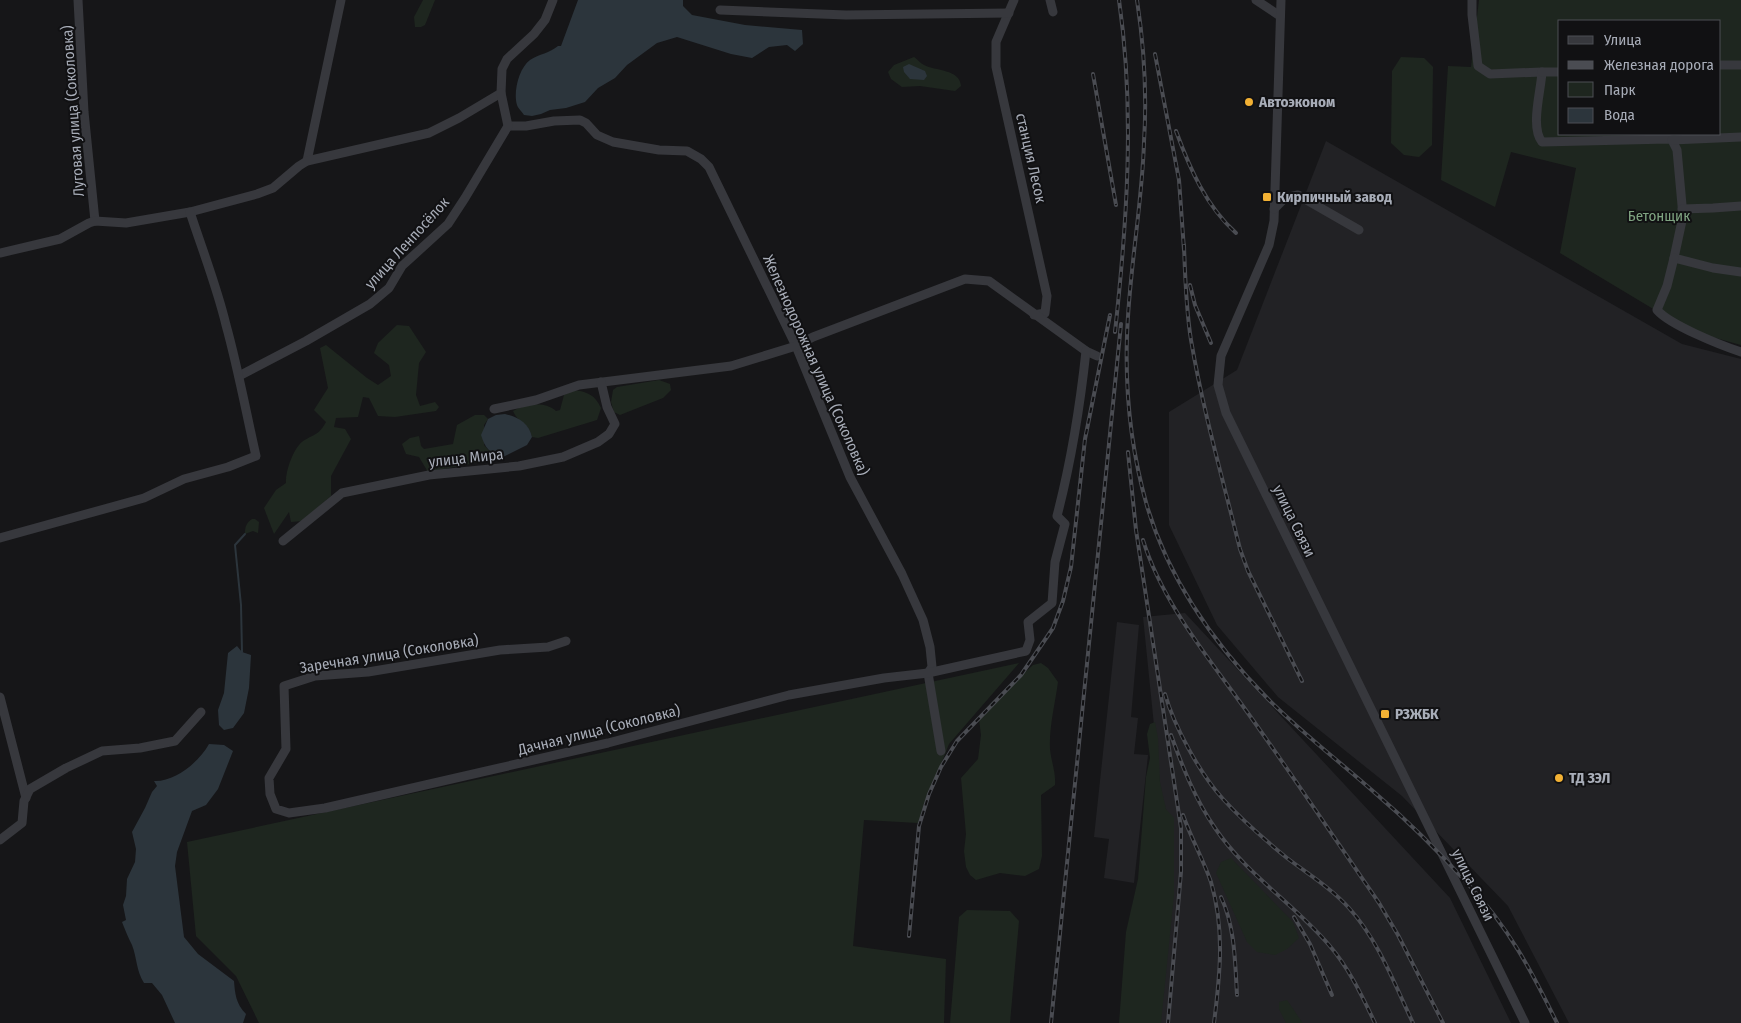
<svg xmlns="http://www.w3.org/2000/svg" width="1741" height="1023" font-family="'Fira Sans Condensed',sans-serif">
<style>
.built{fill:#222225}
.green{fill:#1e261f;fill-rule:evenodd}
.water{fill:#2c353c}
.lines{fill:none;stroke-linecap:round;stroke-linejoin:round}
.stream{stroke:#2c353c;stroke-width:2}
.minor{stroke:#37383d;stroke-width:9}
.rail-casing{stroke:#4a4c52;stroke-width:4}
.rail{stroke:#111113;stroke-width:2;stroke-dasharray:5.5;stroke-linecap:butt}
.poi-dot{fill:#f2b134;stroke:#111113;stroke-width:2}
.labels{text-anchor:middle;stroke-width:4;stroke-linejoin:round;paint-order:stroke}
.poi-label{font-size:15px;font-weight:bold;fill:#a8adb8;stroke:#111113;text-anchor:start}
.street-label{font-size:15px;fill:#a8adb8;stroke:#111113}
.park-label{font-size:15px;fill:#7fa381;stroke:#111113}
</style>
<rect width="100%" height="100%" fill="#161618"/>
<!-- built -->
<g class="built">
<polygon points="1326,141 1682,344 1741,359 1741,1023 1569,1023 1508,906 1402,796 1278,697 1217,625 1169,525 1169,412 1237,370"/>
<polygon points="1185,613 1450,898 1511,1023 1156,1023 1163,814 1143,617"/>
<polygon points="1117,622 1139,625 1131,717 1138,718 1134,754 1148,755 1134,883 1104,878 1109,839 1094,837"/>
</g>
<!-- green -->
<g class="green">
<polygon points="423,0 435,0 425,25 421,27 415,27 414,17"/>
<path d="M1479,0H1741V345L1690,331L1560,253L1576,168L1511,152L1495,207L1441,180L1448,66L1471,67ZM1560,21H1720V134H1560Z"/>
<path d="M914,57C917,59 920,63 924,65C935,71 960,69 961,86L955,91L920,86L902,87L891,79L888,72L894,65Z"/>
<polygon points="1401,57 1424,58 1433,67 1432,145 1419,157 1404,155 1391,143 1392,71"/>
<path d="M397,325L409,326L426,352L419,363L416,395L420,406L435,402L439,407L436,411L395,417L378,416L369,398L363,397L358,417L336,418L334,427L345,429L351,439L331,476V496L302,521L291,522L289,512L274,534L264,508L276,490L286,483C285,473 292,453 299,445C309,434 317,439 326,422L314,410L328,388L320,348L326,345L367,378L378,385L391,376L389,365L374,353L378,343Z"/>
<polygon points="659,380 670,384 671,390 663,398 620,415 614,412 611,402 613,390 617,387"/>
<path d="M574,390C588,392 595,395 601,408L597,420L538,438L532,437C529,423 518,423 513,411C526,404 545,401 556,411L560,410L564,395Z"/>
<polygon points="475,415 484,415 488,419 484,425 484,445 492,454 480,462 428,472 419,457 406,454 402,444 410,438 419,436 421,446 424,449 453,444 457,425"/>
<path d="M252,519H255L259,522L258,533L253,531L245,534C245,527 246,523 252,519Z"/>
<polygon points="1019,663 949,744 918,823 864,820 853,946 946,959 944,1023 259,1023 236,976 196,936 187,842"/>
<path d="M1041,663L1048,668L1058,682C1055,704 1049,727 1050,749C1051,761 1056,772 1055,785L1041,795L1042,856L1039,869L1025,876L1000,873L976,880L970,875L966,867L964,851L966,834L961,778L978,759L981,735L979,719L991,703L1033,665Z"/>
<polygon points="1155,722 1158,738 1160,782 1166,809 1174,818 1174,895 1161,1023 1119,1023 1126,932 1138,879 1146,777 1150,758 1147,734 1150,724"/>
<polygon points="1231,858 1293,922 1299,938 1287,949 1275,955 1257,952 1247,942 1216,873 1221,862"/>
<polygon points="967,910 1010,911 1019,921 1010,1023 950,1023 959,917"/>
<polygon points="1287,1000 1302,1022 1303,1023 1286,1023 1279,1009 1279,1002"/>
</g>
<!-- water -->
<g class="water">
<path d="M578,0H683V6L692,15L745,25L802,30L803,44L795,51L787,45L769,47L752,58L731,54L677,37L657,43L627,65L615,78L598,88L585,102L566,108L550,110L541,114L532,116L524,115C522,112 518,108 517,105C513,92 519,68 530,60C539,54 550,53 558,46H561Z"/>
<polygon points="909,64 925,71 927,76 924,80 910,79 904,72 903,67"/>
<path d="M505,414C518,417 529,423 532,437L527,445L503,457C490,454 485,448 481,435L488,419L496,415Z"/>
<polygon points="237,646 242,652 251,655 249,688 244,713 233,728 224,730 219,725 218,710 224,693 228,653"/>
<path d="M209,744L224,745L233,751L218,789L206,805L192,811L177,852L175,866L184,937L198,954L234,981C235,994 236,1004 246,1014L243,1023H175L162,995L152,983H144C136,970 137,958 132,945C128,937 125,930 122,922L126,920L123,905L126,896L127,879L135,862L136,849L132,832L145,808L152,792L157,786L154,781C175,782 199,762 209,744Z"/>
</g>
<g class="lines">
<!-- stream -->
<polyline class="stream" points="242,652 241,605 235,545 245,534"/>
<!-- minor -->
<g class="minor">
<polyline points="78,0 84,112 95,221"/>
<polyline points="1014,0 996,42 996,67 1047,296 1045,313 1034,315"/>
<polyline points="1050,0 1053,12"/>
<polyline points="1256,0 1280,16"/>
<polyline points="1281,0 1274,221 1269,245 1221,356 1218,385 1226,413 1525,1023"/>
<path d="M1472,0V15L1478,66L1490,74L1542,72C1541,91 1530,127 1542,142L1668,139L1672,140L1677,150L1683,216L1674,258L1713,268L1741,272"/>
<polyline points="720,10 846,15 1009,13"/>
<polyline points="1720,65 1741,65"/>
<polyline points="1542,72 1560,72"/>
<polyline points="508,126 526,126 554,121 580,120 586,123 597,135 613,142 659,150 687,151 701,159 709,167 796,346 850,477 902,574 923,620 930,647 932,667 928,673 941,751"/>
<polyline points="1672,140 1741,137"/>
<polyline points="307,161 341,0"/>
<polyline points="1274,209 1285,198 1298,195 1359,230"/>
<polyline points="1682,209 1713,208 1741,206"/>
<polyline points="0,253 60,239 89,223 95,221 126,223 190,212 257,194 273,188 299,166 307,161 429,133 459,118 501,93 502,69 507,59 534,34 545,20 553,0"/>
<path d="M1674,258L1667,286L1657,310C1670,325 1720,345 1741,352"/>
<polyline points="239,376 306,341 370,304 389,288 402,266 448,224 465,198 508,126 501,93"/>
<polyline points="494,409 536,400 579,385 731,366 796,346 813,337 965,279 989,281 1086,351 1097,356"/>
<path d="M0,538L144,498L184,479L228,467L256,456C246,412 238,368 226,325C217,287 202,249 190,212"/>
<polyline points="283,541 342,493 429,475 519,466 563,457 598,442 609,434 615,424 607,407 601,382"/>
<path d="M566,641L548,647L500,650L368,672L315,676L284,686L286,749L269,778L270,794L276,809L289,813L325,808L608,743L789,695L884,678L928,673L1026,651L1030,640L1028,622L1052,603L1055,562L1065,524L1057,516C1071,462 1080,407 1086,351"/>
<polyline points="0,697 26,798"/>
<polyline points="0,840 22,823 24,801 30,789 66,768 102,751 140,748 175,741 201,712"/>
</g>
<defs>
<g id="rail">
<path d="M1137,0C1144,46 1147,95 1144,142C1142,207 1129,271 1127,336C1125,394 1131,450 1147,506C1169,580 1215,645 1268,699C1302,733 1340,762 1375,793C1408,821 1439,852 1468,884C1509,928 1531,970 1557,1023"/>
<polyline points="1155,54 1179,180 1184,250"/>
<polyline points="1093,74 1116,205"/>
<path d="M1176,131C1190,169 1206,206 1236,233"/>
<path d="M1184,245C1185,277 1186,309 1191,340C1203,411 1223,480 1240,549L1248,571L1302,681"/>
<polyline points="1190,285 1195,305 1211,343"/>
<path d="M1115,332C1127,222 1135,110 1119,0"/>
<polyline points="1128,452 1136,530 1181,828 1181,872 1168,1023"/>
<path d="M1143,540C1162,602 1208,657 1245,709C1291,773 1335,839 1379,903L1398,935L1443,1023"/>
<path d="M1165,694C1174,726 1200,774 1223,799C1242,820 1265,840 1287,858C1308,874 1331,888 1349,908C1378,940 1394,983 1413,1023"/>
<path d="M1171,735C1183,768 1195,799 1215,828C1245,873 1294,904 1329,945C1349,968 1362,996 1375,1023"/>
<path d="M1183,815C1191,838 1203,859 1211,882C1225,930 1220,975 1214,1023"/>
<path d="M1221,897C1235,927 1235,961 1237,995"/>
<polyline points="1294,917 1310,944 1332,995"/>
<polyline points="909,936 919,826 929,794 941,767 957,741 1021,675 1053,628 1063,601 1071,567 1085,439 1110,315"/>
<polyline points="1051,1023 1121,324"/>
</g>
</defs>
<!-- rail casing -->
<use href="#rail" class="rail-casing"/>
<!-- rail -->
<use href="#rail" class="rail"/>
</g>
<!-- markers -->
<g class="poi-dot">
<circle cx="1249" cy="102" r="5"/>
<rect x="1262" y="192" width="10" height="10" rx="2.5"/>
<rect x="1380" y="709" width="10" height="10" rx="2.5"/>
<circle cx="1559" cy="778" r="5"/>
</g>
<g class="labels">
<!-- poi labels -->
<g class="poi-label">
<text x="1259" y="107">Автоэконом</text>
<text x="1277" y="202">Кирпичный завод</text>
<text x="1395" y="719">РЗЖБК</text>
<text x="1569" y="783">ТД ЗЭЛ</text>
</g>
<!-- street labels -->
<g class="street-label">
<text transform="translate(73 111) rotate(-94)" y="5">Луговая улица (Соколовка)</text>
<text transform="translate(1031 158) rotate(77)" y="5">станция Лесок</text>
<text transform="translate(407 243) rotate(-48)" y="5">улица Ленпосёлок</text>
<text transform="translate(816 365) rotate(66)" y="5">Железнодорожная улица (Соколовка)</text>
<text transform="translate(466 458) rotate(-6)" y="5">улица Мира</text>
<text transform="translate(1294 521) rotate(64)" y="5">улица Связи</text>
<text transform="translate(389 654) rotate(-9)" y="5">Заречная улица (Соколовка)</text>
<text transform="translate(599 730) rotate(-14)" y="5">Дачная улица (Соколовка)</text>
<text transform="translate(1473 885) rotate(64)" y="5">улица Связи</text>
</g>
<!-- park labels -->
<g class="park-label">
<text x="1659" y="221">Бетонщик</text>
</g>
</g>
<!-- legend -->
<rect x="1558" y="20" width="162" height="115" fill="#111113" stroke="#4d4f55"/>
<rect x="1568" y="36" width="25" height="8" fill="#37383d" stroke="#4d4f55"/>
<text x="1604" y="45" font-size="15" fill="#a8adb8">Улица</text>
<rect x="1568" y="61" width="25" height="8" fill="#4a4c52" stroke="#4d4f55"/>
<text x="1604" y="70" font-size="15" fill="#a8adb8">Железная дорога</text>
<rect x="1568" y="82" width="25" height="15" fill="#1e261f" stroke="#4d4f55"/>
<text x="1604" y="95" font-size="15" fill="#a8adb8">Парк</text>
<rect x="1568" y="108" width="25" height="15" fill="#2c353c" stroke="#4d4f55"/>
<text x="1604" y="120" font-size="15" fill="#a8adb8">Вода</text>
</svg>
